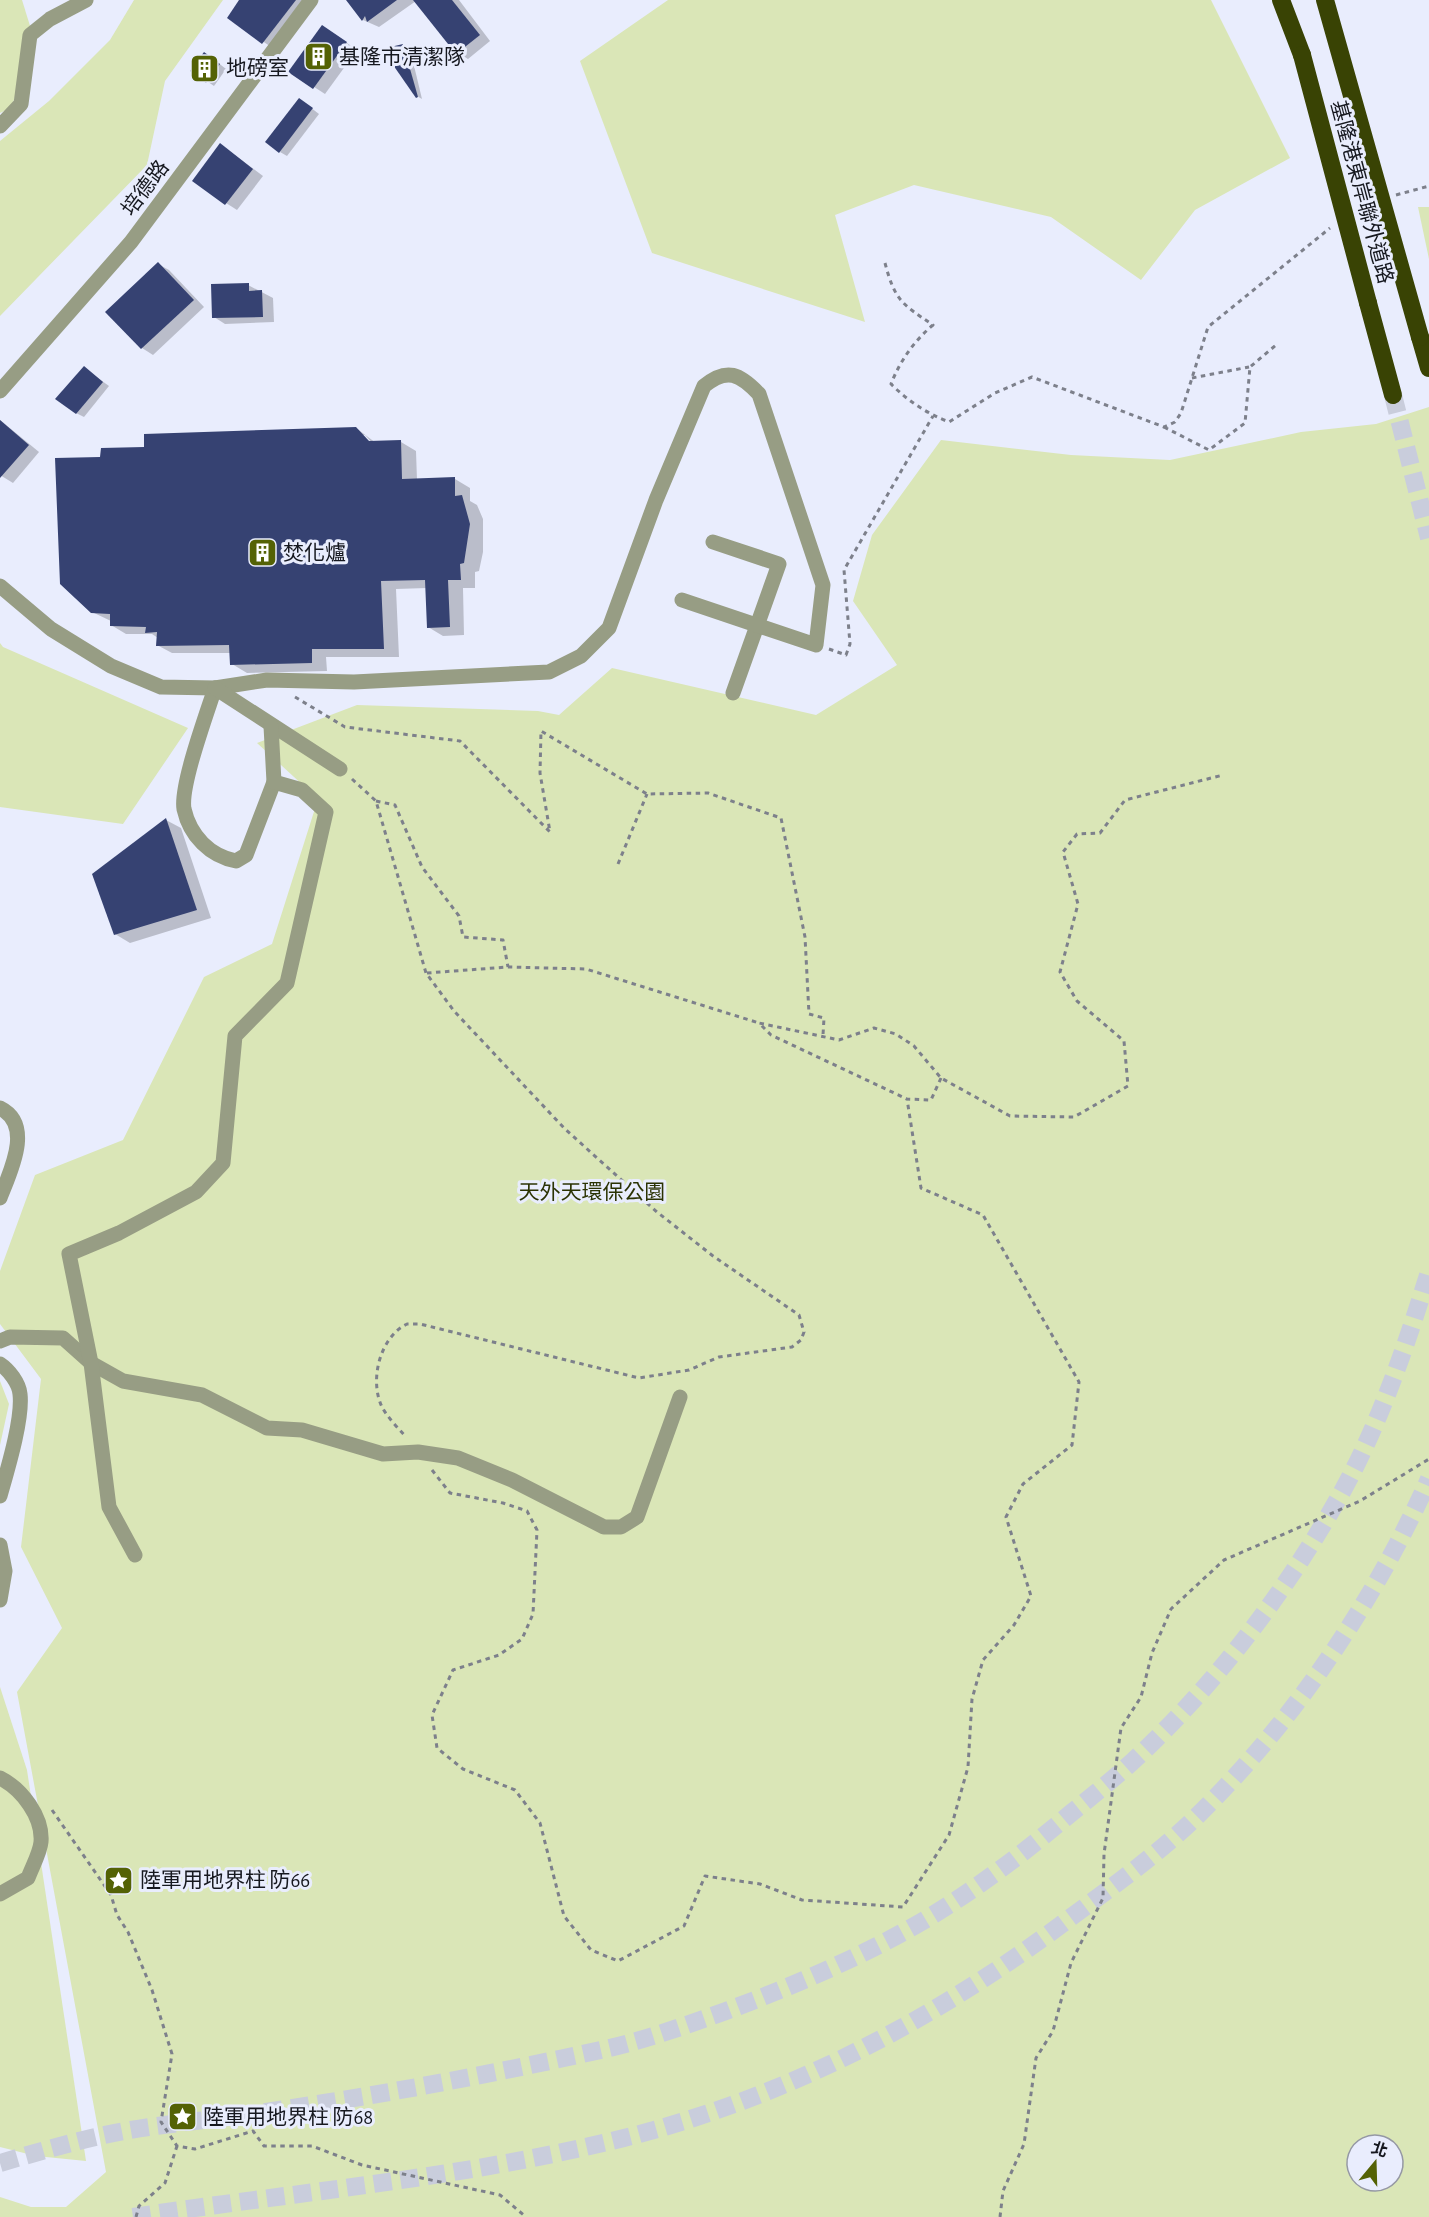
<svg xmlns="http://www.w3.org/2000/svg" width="1429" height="2217" font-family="'Alegreya Sans','Noto Sans TC',sans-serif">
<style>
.green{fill:#dae6b7;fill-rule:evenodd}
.shadow{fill:#0003;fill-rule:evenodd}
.building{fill:#364272}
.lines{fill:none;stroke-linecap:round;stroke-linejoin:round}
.highway-tunnel{stroke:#c9cddc;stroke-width:18;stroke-dasharray:18 9;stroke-linecap:butt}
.path{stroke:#7d808b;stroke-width:3;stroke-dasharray:4.5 4.5;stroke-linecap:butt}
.minor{stroke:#979d84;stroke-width:15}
.highway{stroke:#394304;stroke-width:18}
.highway-bridge{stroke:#394304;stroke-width:18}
.labels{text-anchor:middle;stroke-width:6;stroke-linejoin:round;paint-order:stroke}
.poi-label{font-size:21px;fill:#16181f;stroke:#e9edfd;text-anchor:start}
.street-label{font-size:21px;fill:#16181f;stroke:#e9edfd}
.park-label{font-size:21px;fill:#2b3303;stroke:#e9edfd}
</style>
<rect width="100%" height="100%" fill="#e9edfd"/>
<!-- green -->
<g class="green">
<polygon points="0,0 22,0 35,42 11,108 0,113"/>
<polygon points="134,0 223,0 165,81 147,165 0,316 0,141 49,101 110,40"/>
<polygon points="668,0 1211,0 1290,158 1195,210 1141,280 1051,217 914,185 835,215 865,322 652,253 580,61"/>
<polygon points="1418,207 1429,207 1429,259"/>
<path d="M1429,407V2217H0V2197L31,2207H66L106,2172L17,1692L62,1628L21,1547L41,1379L0,1324V1271L35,1175L123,1140L204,977L272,944L318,799L257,743L357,705L538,711L559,715L612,668L816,715L897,665L853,601L872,535L941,440L1071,455L1170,460L1301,432L1376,424ZM1357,2145H1393V2181H1357Z"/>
<polygon points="0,643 3,647 188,728 123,824 0,807"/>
<polygon points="0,1381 9,1404 0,1445"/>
<polygon points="0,1687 27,1770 86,2161 36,2156 0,2147"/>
</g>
<!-- shadow -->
<g class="shadow">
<polygon points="241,0 311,0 274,49 229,18"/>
<polygon points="348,0 459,0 490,41 468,59 457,52 416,1 379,27 363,20"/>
<polygon points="334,34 357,50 325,94 291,72"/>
<polygon points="403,45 410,49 422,99 417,96"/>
<polygon points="212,58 226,69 214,86 192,71"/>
<polygon points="306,104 319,114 287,156 280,152"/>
<polygon points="221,145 263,176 237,210 226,203"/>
<polygon points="158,264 169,270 204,307 153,355 142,348 107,312"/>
<polygon points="248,285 273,298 274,322 225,324 214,317"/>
<polygon points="84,368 109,386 84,417 76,413"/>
<polygon points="0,420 39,452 13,483 0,475"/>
<path d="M356,428L376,443L401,442L416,451L417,480L455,479L470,488V501L477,505L483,519V552L479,571L475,572V588H463L464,635L443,636L428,627L427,588L396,589L399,657H326L327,671L247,673L232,664L231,653H172L157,645L158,638L152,634H126L111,625V621L92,612L101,458L145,448ZM361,435H365L375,446Z"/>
<polygon points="166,820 181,828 211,918 130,943 115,934"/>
</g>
<!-- building -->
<g class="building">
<polygon points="239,0 296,0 262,44 227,18"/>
<polygon points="346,0 397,0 367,22 365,16 362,21"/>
<polygon points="413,0 452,0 480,35 456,54"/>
<polygon points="322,25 347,42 313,89 288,72"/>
<polygon points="403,44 418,97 416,98 382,49"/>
<polygon points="204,52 220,64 206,83 190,71"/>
<polygon points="299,98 313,108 279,153 265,142"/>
<polygon points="220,143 253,169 225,205 192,181"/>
<polygon points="158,262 194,300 141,349 105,312"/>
<polygon points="249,283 249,291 262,290 263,317 212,318 211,284"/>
<polygon points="84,366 103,382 76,414 55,399"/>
<polygon points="0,420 29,445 0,478"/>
<polygon points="356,427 369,441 401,440 402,479 455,477 455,496 462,495 470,524 464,563 460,564 461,580 448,580 450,627 427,628 425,580 381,581 384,649 312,649 312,663 230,665 229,645 156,646 157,632 145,633 146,627 110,626 110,614 91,613 60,584 55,458 100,457 101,448 144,447 144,434"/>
<polygon points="166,818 197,910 114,935 92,874"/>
</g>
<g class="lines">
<!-- highway-tunnel -->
<g class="highway-tunnel">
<polyline points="1393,395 1429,538"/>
<path d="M0,2163C38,2152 75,2141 114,2133C164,2123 216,2120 266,2112C380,2095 493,2074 605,2049C646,2040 686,2025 726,2011C793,1986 861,1957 923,1921C975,1890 1024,1853 1070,1814C1091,1797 1112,1780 1132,1762C1214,1686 1283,1596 1338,1499C1378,1429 1405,1349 1429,1272"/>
<path d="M133,2217C297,2192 463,2178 624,2138C786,2097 929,2023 1062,1924C1106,1891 1152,1859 1192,1821C1292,1724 1372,1606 1429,1479"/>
</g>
<!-- path -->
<g class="path">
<polyline points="1396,195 1429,186"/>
<path d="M885,263C895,301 902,304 933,325C914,341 900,361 891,384C908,401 926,413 949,422L995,393L1032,377L1164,427L1175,422L1181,413L1208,327L1330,228"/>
<polyline points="1192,378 1249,367"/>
<polyline points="1164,427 1209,450 1245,423 1250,367 1276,345"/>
<polyline points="829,649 846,655 850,644 844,570 933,416"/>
<polyline points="295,697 345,727 460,741 550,832 540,773 541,731 647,794 708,793 781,818 805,937 809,1014 824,1018 823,1035"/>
<path d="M352,779L376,801L426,973L454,1011L565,1129L657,1212L713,1256L799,1315L804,1332L801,1340L792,1347L719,1357L689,1370L639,1378L420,1324H407C380,1337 369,1380 382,1407C388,1418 398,1428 406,1437"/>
<polyline points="376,801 395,805 422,867 459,916 463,937 503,940 508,967"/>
<polyline points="618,864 647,794"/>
<polyline points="427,973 508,967 586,969 759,1023"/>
<polyline points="941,1078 931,1100 907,1099 771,1035 759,1023 839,1040 874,1028 896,1034 914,1046 941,1078 1010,1116 1074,1117 1128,1086 1124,1041 1077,1001 1060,972 1078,904 1063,852 1077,834 1100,833 1125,800 1223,775"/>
<polyline points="432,1470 450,1493 503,1503 527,1511 537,1530 533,1614 522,1639 499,1655 453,1670 432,1715 437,1748 463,1769 515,1790 540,1823 564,1916 591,1950 618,1961 684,1926 705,1876 760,1884 802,1900 903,1907 949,1835 968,1767 972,1699 983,1660 1014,1625 1031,1596 1006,1517 1023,1484 1072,1445 1079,1382 983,1215 921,1188 907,1099"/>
<polyline points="52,1810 111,1895 117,1915 128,1932 152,1990 172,2054 161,2122 177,2146 195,2149 253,2131 264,2146 312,2146 362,2165 500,2195 526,2217"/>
<polyline points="136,2217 139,2206 165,2183 177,2146"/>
<polyline points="1000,2217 1003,2191 1024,2144 1036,2058 1053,2031 1071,1963 1103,1898 1104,1854 1121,1728 1141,1697 1152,1653 1171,1609 1224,1560 1360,1501 1429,1459"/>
</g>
<!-- minor -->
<g class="minor">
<polyline points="0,126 21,104 30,35 50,19 86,0"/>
<polyline points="0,391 131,242 311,0"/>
<polyline points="713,542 779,564 733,693"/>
<path d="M0,586L51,629L111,666L161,687L215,688L267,680L354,682L549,672L581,656L609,628L656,500L704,386C727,367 740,374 759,394L823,585L816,645L682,600"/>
<path d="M215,688C207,713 180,786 184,809C190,836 210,856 236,861L246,855L274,782"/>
<polyline points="215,688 340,769"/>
<path d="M0,1108C34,1125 10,1172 0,1198"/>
<polyline points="0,1341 10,1337 63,1338 91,1363 123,1381 202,1395 267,1428 302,1430 383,1454 418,1452 458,1458 512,1480 604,1527 621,1527 637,1517 680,1397"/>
<path d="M0,1364C9,1370 19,1383 20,1394C23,1419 7,1471 0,1496"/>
<polyline points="0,1545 5,1571 0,1600"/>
<polyline points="135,1555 109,1507 91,1363 69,1254 119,1233 196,1192 223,1163 235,1036 287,983 326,812 302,790 274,782 271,726"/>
<path d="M0,1778C22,1789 43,1817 41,1842C40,1853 32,1867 28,1878L0,1894"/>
</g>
<!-- highway -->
<g class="highway">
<polyline points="1281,0 1302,55"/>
<polyline points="1368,303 1393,395"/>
<polyline points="1420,337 1429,368"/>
</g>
<!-- highway-bridge -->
<g class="highway-bridge">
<polyline points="1325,0 1420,337"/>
<polyline points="1302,55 1368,303"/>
</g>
</g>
<!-- icons -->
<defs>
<symbol id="building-square" viewBox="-11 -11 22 22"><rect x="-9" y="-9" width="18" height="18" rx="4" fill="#546205" stroke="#e9edfd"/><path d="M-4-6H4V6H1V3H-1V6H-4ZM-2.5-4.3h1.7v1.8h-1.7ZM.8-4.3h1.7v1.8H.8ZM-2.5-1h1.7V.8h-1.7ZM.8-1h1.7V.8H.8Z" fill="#fff"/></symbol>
<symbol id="sight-square" viewBox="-11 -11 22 22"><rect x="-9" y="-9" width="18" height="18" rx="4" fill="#546205" stroke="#e9edfd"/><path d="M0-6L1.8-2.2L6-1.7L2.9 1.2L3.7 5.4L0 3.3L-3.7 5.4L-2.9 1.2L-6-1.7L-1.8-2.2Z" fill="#fff"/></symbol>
</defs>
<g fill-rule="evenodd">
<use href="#building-square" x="302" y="40" width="33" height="33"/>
<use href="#building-square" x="188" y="52" width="33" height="33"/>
<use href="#building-square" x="246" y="536" width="33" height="33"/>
<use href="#sight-square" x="102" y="1864" width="33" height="33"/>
<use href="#sight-square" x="166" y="2100" width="33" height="33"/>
</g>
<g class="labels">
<!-- poi labels -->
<g class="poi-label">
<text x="339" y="64">基隆市清潔隊</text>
<text x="226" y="75">地磅室</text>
<text x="283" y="560">焚化爐</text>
<text x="140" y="1887">陸軍用地界柱 防66</text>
<text x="203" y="2124">陸軍用地界柱 防68</text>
</g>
<!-- street labels -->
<g class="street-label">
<text transform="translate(145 188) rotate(-53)" y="7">培德路</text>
<text transform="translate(1362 192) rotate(75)" y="7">基隆港東岸聯外道路</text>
</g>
<!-- park labels -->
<g class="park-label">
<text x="592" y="1199">天外天環保公園</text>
</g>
</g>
<!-- north arrow -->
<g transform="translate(1375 2163) rotate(19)"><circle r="28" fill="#e9edfd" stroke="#9598a4" stroke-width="1.5"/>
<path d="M0-4.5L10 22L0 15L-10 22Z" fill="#546205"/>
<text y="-9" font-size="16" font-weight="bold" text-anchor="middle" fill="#16181f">北</text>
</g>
</svg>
